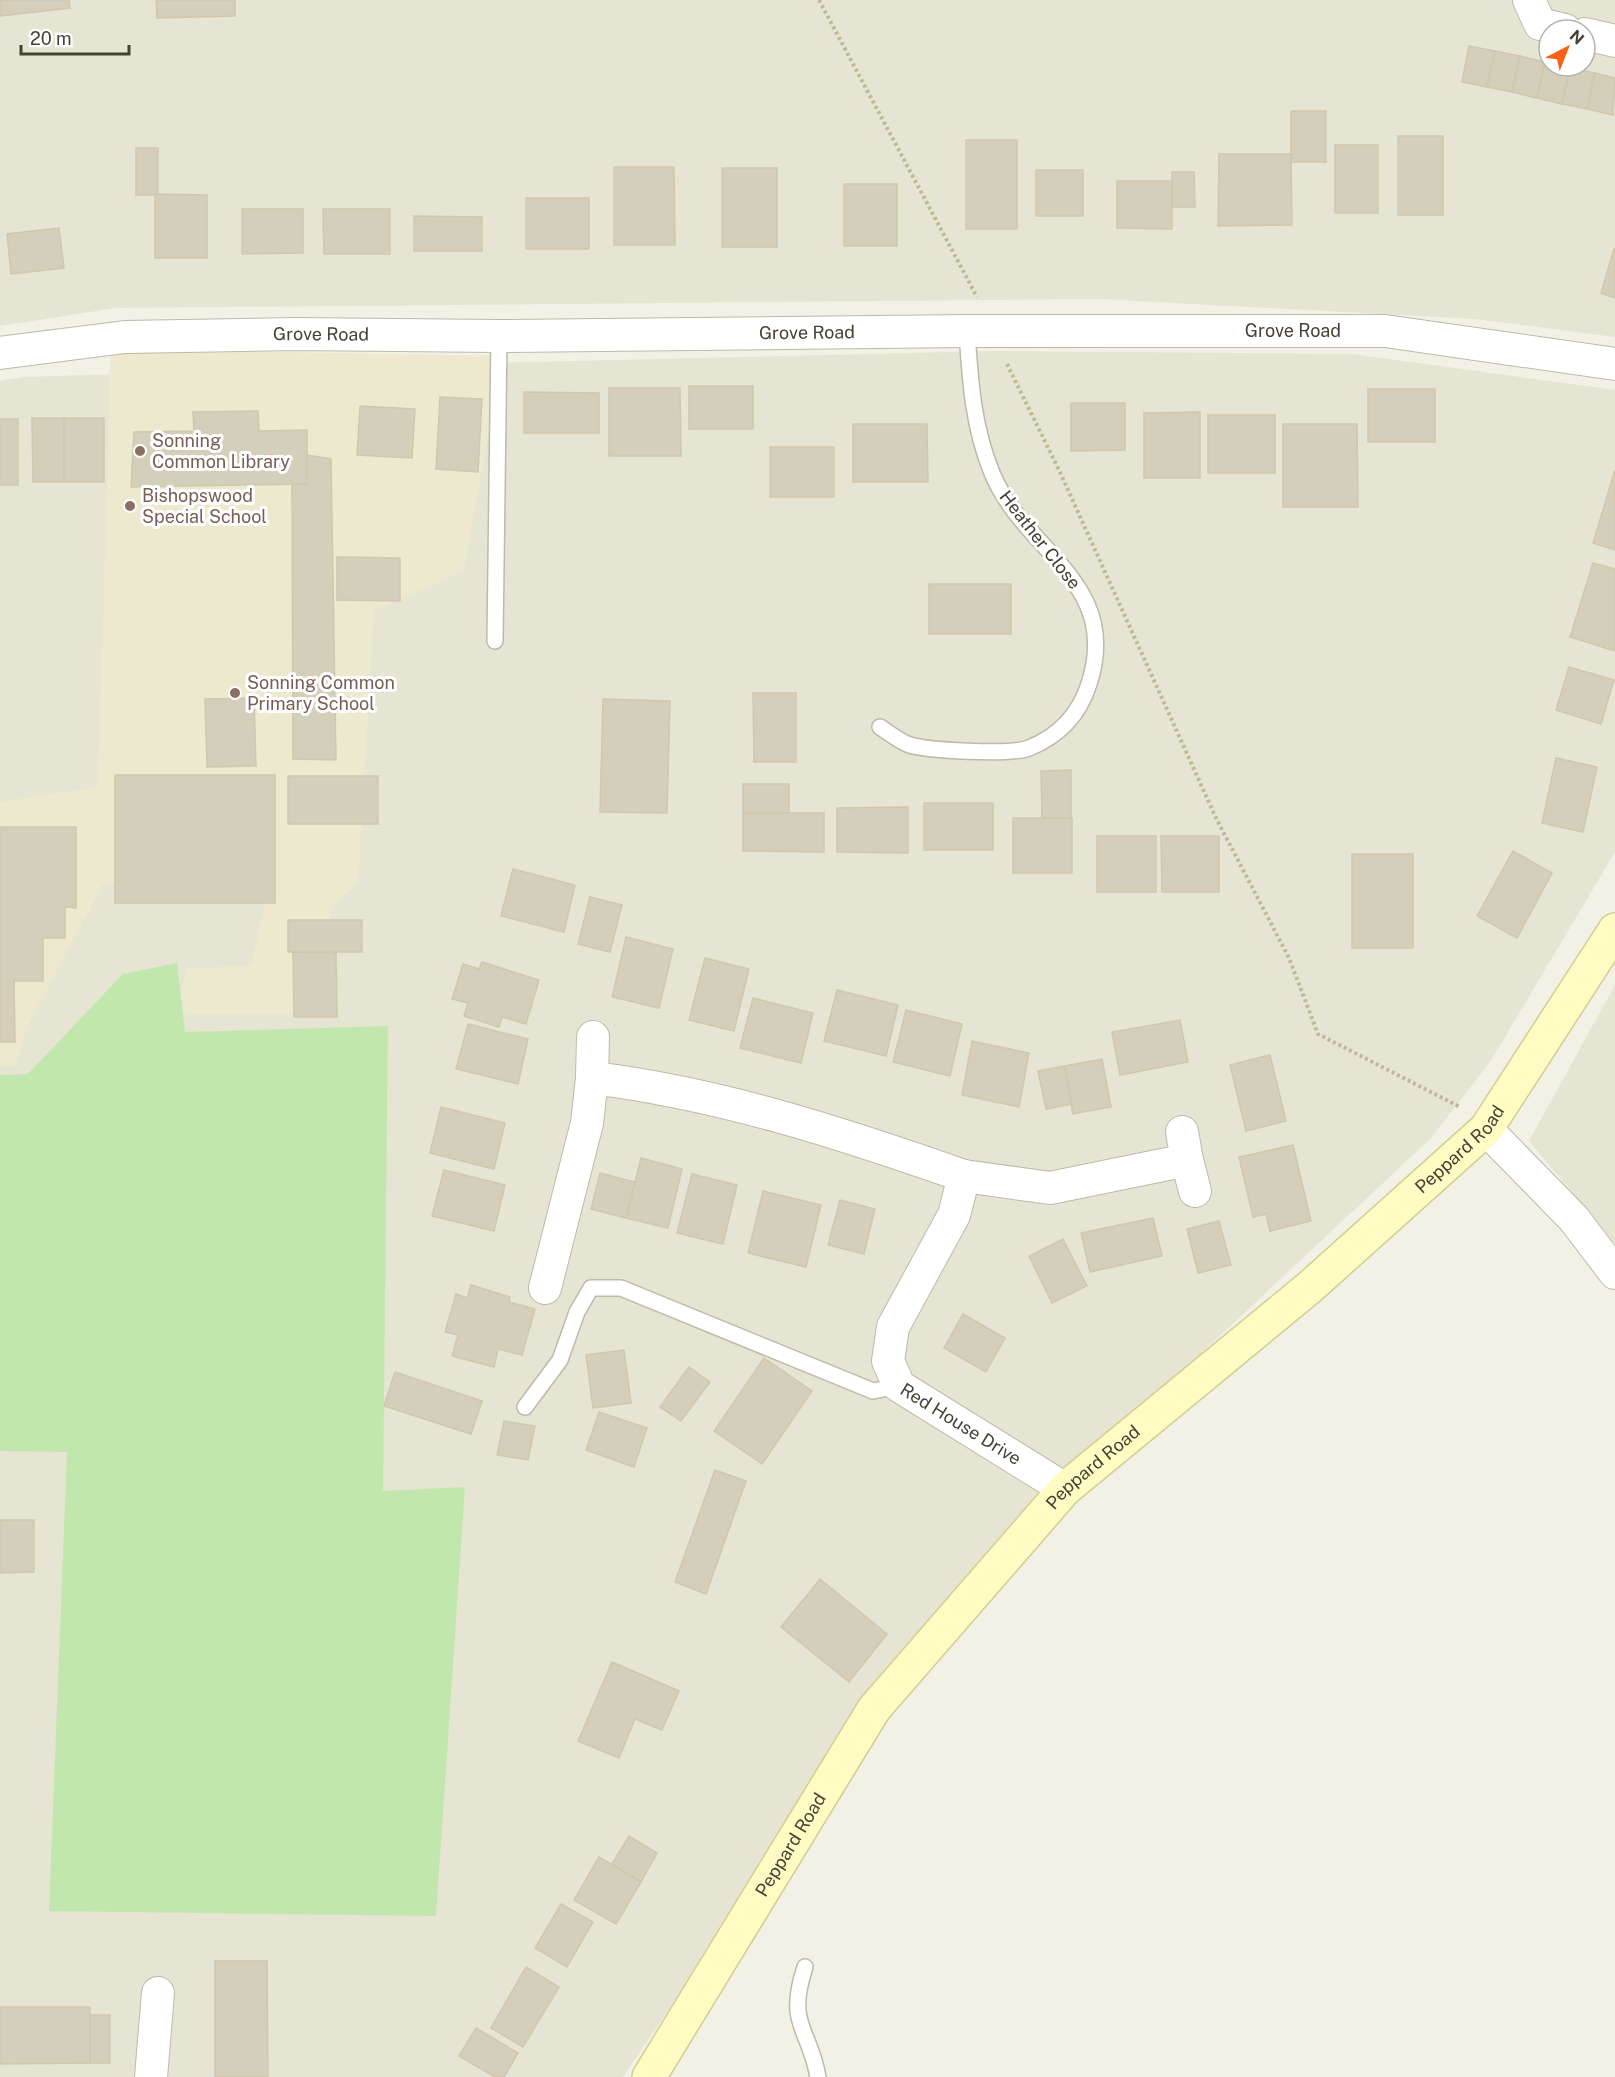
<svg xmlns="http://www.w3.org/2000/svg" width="1615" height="2077" font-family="'Public Sans',sans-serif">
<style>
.residential{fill:#e6e4d3;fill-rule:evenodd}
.education{fill:#ece9cf}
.green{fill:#c2e7ad}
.building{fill:#d4cfba;stroke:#cfc8ae;stroke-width:1.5}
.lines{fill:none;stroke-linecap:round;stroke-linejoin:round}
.service-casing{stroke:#bebaa8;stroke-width:18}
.minor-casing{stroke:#bebaa8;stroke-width:34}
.secondary-casing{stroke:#d3ce94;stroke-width:36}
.path{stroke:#c0b999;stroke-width:4;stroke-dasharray:3 3;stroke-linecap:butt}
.service{stroke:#fff;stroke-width:15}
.minor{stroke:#fff;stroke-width:32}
.secondary{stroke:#fffbc3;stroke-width:33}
.education-dot{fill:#8d6e63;stroke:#fff;stroke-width:2}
.labels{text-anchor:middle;stroke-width:6;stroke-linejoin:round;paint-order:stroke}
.street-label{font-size:18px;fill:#454235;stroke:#fff}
.education-label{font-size:18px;fill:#785e54;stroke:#fff;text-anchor:start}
</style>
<rect width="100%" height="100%" fill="#f2f1e5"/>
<!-- residential -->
<g class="residential">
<path d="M0,0H1615V337L1475,319L1100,299L116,308L0,326ZM1549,30H1585V66H1549Z"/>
<polygon points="997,351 1352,354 1615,390 1615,852 1490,1062 1430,1139 1148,1403 874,1709 623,2077 0,2077 0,381 23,377 529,362"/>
<polygon points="1615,985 1615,1244 1529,1141"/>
</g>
<!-- education -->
<polygon class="education" points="111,349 502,356 464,571 374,611 358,883 331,907 318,1014 174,1015 187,968 251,966 269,886 103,884 29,1023 15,1066 0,1065 0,802 98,787"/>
<!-- green -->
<polygon class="green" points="177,963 185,1032 388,1026 383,1491 465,1487 436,1916 49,1911 67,1452 0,1451 0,1075 28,1074 123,974"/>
<!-- building -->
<g class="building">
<polygon points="0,0 69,0 70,8 0,16"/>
<polygon points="156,0 235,0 235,16 157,18"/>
<polygon points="1469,46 1495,51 1487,87 1462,82"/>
<polygon points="1495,51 1520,56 1512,92 1487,87"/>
<polygon points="1520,56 1545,62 1537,98 1512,92"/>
<polygon points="1545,62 1549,63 1549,66 1570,68 1562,104 1537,98"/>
<polygon points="1570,68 1595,73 1587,109 1562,104"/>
<polygon points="1595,73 1615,78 1613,115 1587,109"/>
<rect x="1291" y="111" width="35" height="51"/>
<rect x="1398" y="136" width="45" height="79"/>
<rect x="966" y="140" width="51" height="89"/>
<rect x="1335" y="145" width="43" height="68"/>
<rect x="136" y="148" width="22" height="47"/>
<polygon points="1219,154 1291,154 1292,225 1218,226"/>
<polygon points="614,167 674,167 675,245 614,245"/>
<rect x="722" y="168" width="55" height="79"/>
<rect x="1036" y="170" width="47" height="46"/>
<polygon points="1172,172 1194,172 1195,207 1172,207"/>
<polygon points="1117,181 1172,181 1172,229 1117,228"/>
<rect x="844" y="184" width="53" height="62"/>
<polygon points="155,194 207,195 207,258 155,258"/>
<rect x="526" y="198" width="63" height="51"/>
<polygon points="242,209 303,209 303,253 242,254"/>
<polygon points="323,209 390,209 390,254 324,254"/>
<polygon points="414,216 482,217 482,251 414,251"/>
<polygon points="59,228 64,268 11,274 7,234"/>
<polygon points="1614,249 1615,250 1615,298 1601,293"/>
<rect x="689" y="386" width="64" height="43"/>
<polygon points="609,388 680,388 681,456 609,456"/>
<rect x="1368" y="389" width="67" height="53"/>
<polygon points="524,392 599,393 599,433 524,433"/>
<polygon points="440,397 482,399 478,472 436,469"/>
<polygon points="1071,403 1125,403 1125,450 1071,451"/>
<polygon points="360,406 415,409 412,458 357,455"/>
<polygon points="258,411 259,431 307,430 307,484 131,487 134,432 194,431 193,412"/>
<polygon points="1200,412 1200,478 1144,478 1144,413"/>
<rect x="1208" y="415" width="67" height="58"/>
<polygon points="32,418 64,418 64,482 33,482"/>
<rect x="64" y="418" width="40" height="64"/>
<rect x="0" y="419" width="18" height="66"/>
<polygon points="853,424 927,424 928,482 853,482"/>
<polygon points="1283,424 1357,424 1358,507 1283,507"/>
<rect x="770" y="447" width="64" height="50"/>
<polygon points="307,455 331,459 336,760 293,759 292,485 307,484"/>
<polygon points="1615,470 1615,550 1593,543"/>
<polygon points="337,557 400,558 400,601 337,600"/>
<polygon points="1593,563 1615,569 1615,651 1570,637"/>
<rect x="929" y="584" width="82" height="50"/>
<polygon points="1569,667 1614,680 1601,724 1556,710"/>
<polygon points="753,693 796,693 796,762 754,762"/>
<polygon points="254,698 256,766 207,767 205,699"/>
<polygon points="603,699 670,701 667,813 600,812"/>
<polygon points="1556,758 1597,767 1583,832 1542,823"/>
<polygon points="1071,770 1071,818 1042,818 1041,771"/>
<rect x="115" y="775" width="160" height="128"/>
<rect x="288" y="776" width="90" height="48"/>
<rect x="743" y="784" width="46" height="29"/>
<rect x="924" y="803" width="69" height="47"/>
<polygon points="908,807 908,853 837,852 837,808"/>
<polygon points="743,813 824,813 824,852 743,851"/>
<rect x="1013" y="818" width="59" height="55"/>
<polygon points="0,827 76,827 76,908 65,907 65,938 43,938 43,981 14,981 15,1042 0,1042"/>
<rect x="1097" y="836" width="59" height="56"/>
<polygon points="1161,836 1219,836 1219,892 1162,892"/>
<polygon points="1513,851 1552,873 1517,938 1477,916"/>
<rect x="1352" y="854" width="61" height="94"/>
<polygon points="513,869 575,885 564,932 501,916"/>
<polygon points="590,897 622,905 610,952 578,944"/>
<rect x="288" y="920" width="74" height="32"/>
<polygon points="626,937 673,949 659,1008 612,997"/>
<polygon points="293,952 336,953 337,1017 294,1017"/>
<polygon points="705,958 749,969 734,1031 689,1020"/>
<polygon points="482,962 539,980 526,1024 502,1017 499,1027 464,1016 468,1003 452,999 463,964 479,969"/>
<polygon points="837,990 898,1005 886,1056 824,1041"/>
<polygon points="753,998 813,1013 801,1063 740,1048"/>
<polygon points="906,1010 962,1024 950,1076 893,1062"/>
<polygon points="1180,1020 1188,1062 1120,1075 1112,1032"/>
<polygon points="468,1024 528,1039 518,1084 456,1069"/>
<polygon points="972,1041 1029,1053 1019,1107 962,1095"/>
<polygon points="1270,1055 1286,1121 1246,1131 1230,1065"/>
<polygon points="1102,1059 1111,1107 1073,1114 1064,1066"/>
<polygon points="1064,1066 1072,1104 1046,1109 1038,1071"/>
<polygon points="441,1107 505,1123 494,1169 430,1153"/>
<polygon points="1293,1145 1311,1221 1270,1231 1266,1214 1253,1217 1239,1157"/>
<polygon points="641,1158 682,1169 668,1228 626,1218"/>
<polygon points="444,1170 505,1185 494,1231 432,1216"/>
<polygon points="600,1173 635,1182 626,1218 591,1209"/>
<polygon points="692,1174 737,1185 723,1244 677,1233"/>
<polygon points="763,1191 821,1205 806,1267 748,1253"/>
<polygon points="840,1200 875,1209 864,1254 828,1245"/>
<polygon points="1153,1218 1162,1256 1090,1272 1081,1233"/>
<polygon points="1219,1221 1231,1265 1198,1273 1187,1229"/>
<polygon points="1063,1239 1087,1286 1052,1303 1029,1256"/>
<polygon points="471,1285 510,1297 509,1302 535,1309 522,1355 498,1349 494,1367 452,1356 458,1335 445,1332 456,1294 467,1298"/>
<polygon points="963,1314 1005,1338 986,1372 944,1348"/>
<polygon points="624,1350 631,1403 593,1408 586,1355"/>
<polygon points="764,1358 812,1391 762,1464 714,1431"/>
<polygon points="689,1367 710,1382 681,1421 660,1407"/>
<polygon points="395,1372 482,1401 471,1434 384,1406"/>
<polygon points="599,1412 647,1428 634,1467 586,1450"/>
<polygon points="504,1421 535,1426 528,1460 497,1455"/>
<polygon points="715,1470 746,1481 706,1594 675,1582"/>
<polygon points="0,1520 34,1520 34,1572 0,1573"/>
<polygon points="820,1579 887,1634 849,1682 781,1627"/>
<polygon points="612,1662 679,1691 662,1730 635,1719 619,1758 578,1741"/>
<polygon points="629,1836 657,1853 641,1882 612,1864"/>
<polygon points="599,1857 641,1882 616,1924 574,1900"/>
<polygon points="561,1904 593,1922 567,1967 535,1948"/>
<polygon points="215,1961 267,1961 268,2077 215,2077"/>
<polygon points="526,1967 559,1987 523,2047 491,2028"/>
<polygon points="0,2007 90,2007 90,2063 0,2064"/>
<rect x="90" y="2015" width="20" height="48"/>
<polygon points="476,2028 518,2053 504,2077 495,2077 459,2056"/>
</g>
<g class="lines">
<defs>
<g id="service">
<polyline points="495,641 499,336"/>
<path d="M880,727C889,733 898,740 907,744C925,751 1012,755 1029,748C1059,736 1079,715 1089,684C1122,582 1025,553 992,473C973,427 970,380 967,331"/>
<polyline points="525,1407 560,1360 577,1312 591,1288 621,1288 873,1391 899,1386"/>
<path d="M805,1967C786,2025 809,2027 818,2077"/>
</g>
<g id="minor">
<polyline points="1529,0 1540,24 1565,30"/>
<polyline points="1585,34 1615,41"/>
<path id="s1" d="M0,353L125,337L294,334L499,336L967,331H1385L1615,364"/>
<polyline points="592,1078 593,1037"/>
<polyline points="1486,1129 1574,1219 1615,1273"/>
<polyline points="1187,1160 1195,1191"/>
<polyline points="964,1176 1050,1188 1187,1160 1182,1132"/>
<path id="s2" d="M545,1288L587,1123L592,1078C719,1093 844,1134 964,1176L954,1215L893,1327L888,1361L899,1386L1065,1489"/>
<polyline points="151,2077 158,1993"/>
</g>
<g id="secondary">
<path id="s3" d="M649,2077L874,1709L1065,1489L1310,1287L1486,1129L1615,930"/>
</g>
</defs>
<!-- service casing -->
<use href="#service" class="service-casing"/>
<!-- minor casing -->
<use href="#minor" class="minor-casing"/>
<!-- secondary casing -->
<use href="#secondary" class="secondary-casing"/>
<!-- path -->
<g class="path">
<polyline points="819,0 977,297"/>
<polyline points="1007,364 1059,470 1216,818 1289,958 1318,1034 1460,1107"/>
</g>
<!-- service -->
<use href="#service" class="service"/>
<!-- minor -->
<use href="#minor" class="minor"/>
<!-- secondary -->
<use href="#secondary" class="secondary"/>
</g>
<!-- markers -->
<g class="education-dot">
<circle cx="140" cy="451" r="6"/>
<circle cx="130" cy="506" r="6"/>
<circle cx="235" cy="693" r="6"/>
</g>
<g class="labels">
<!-- street labels -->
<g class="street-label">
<text dy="6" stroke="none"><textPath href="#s1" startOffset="1294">Grove Road</textPath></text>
<text dy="6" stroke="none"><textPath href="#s1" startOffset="808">Grove Road</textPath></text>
<text dy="6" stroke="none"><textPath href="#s1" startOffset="322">Grove Road</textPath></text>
<text transform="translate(1040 540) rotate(52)" y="6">Heather Close</text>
<text dy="6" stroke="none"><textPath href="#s3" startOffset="1244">Peppard Road</textPath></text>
<text dy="6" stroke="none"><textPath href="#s2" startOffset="903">Red House Drive</textPath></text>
<text dy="6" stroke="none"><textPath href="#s3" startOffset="758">Peppard Road</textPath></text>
<text dy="6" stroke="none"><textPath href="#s3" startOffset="272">Peppard Road</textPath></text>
</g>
<!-- education labels -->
<g class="education-label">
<text x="152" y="447">Sonning<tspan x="152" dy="21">Common Library</tspan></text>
<text x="142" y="502">Bishopswood<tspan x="142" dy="21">Special School</tspan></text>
<text x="247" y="689">Sonning Common<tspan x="247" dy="21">Primary School</tspan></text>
</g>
</g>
<!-- north arrow -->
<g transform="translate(1567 48) rotate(42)"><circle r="28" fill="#ffffff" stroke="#b5b3ae" stroke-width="1.5"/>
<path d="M0-4.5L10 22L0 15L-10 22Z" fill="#fa6114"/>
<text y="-9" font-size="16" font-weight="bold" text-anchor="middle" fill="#454235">N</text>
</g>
<!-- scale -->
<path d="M21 45v9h108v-9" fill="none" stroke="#454235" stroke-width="3"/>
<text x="30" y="45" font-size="18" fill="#454235" stroke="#ffffff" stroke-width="4.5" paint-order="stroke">20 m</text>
</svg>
